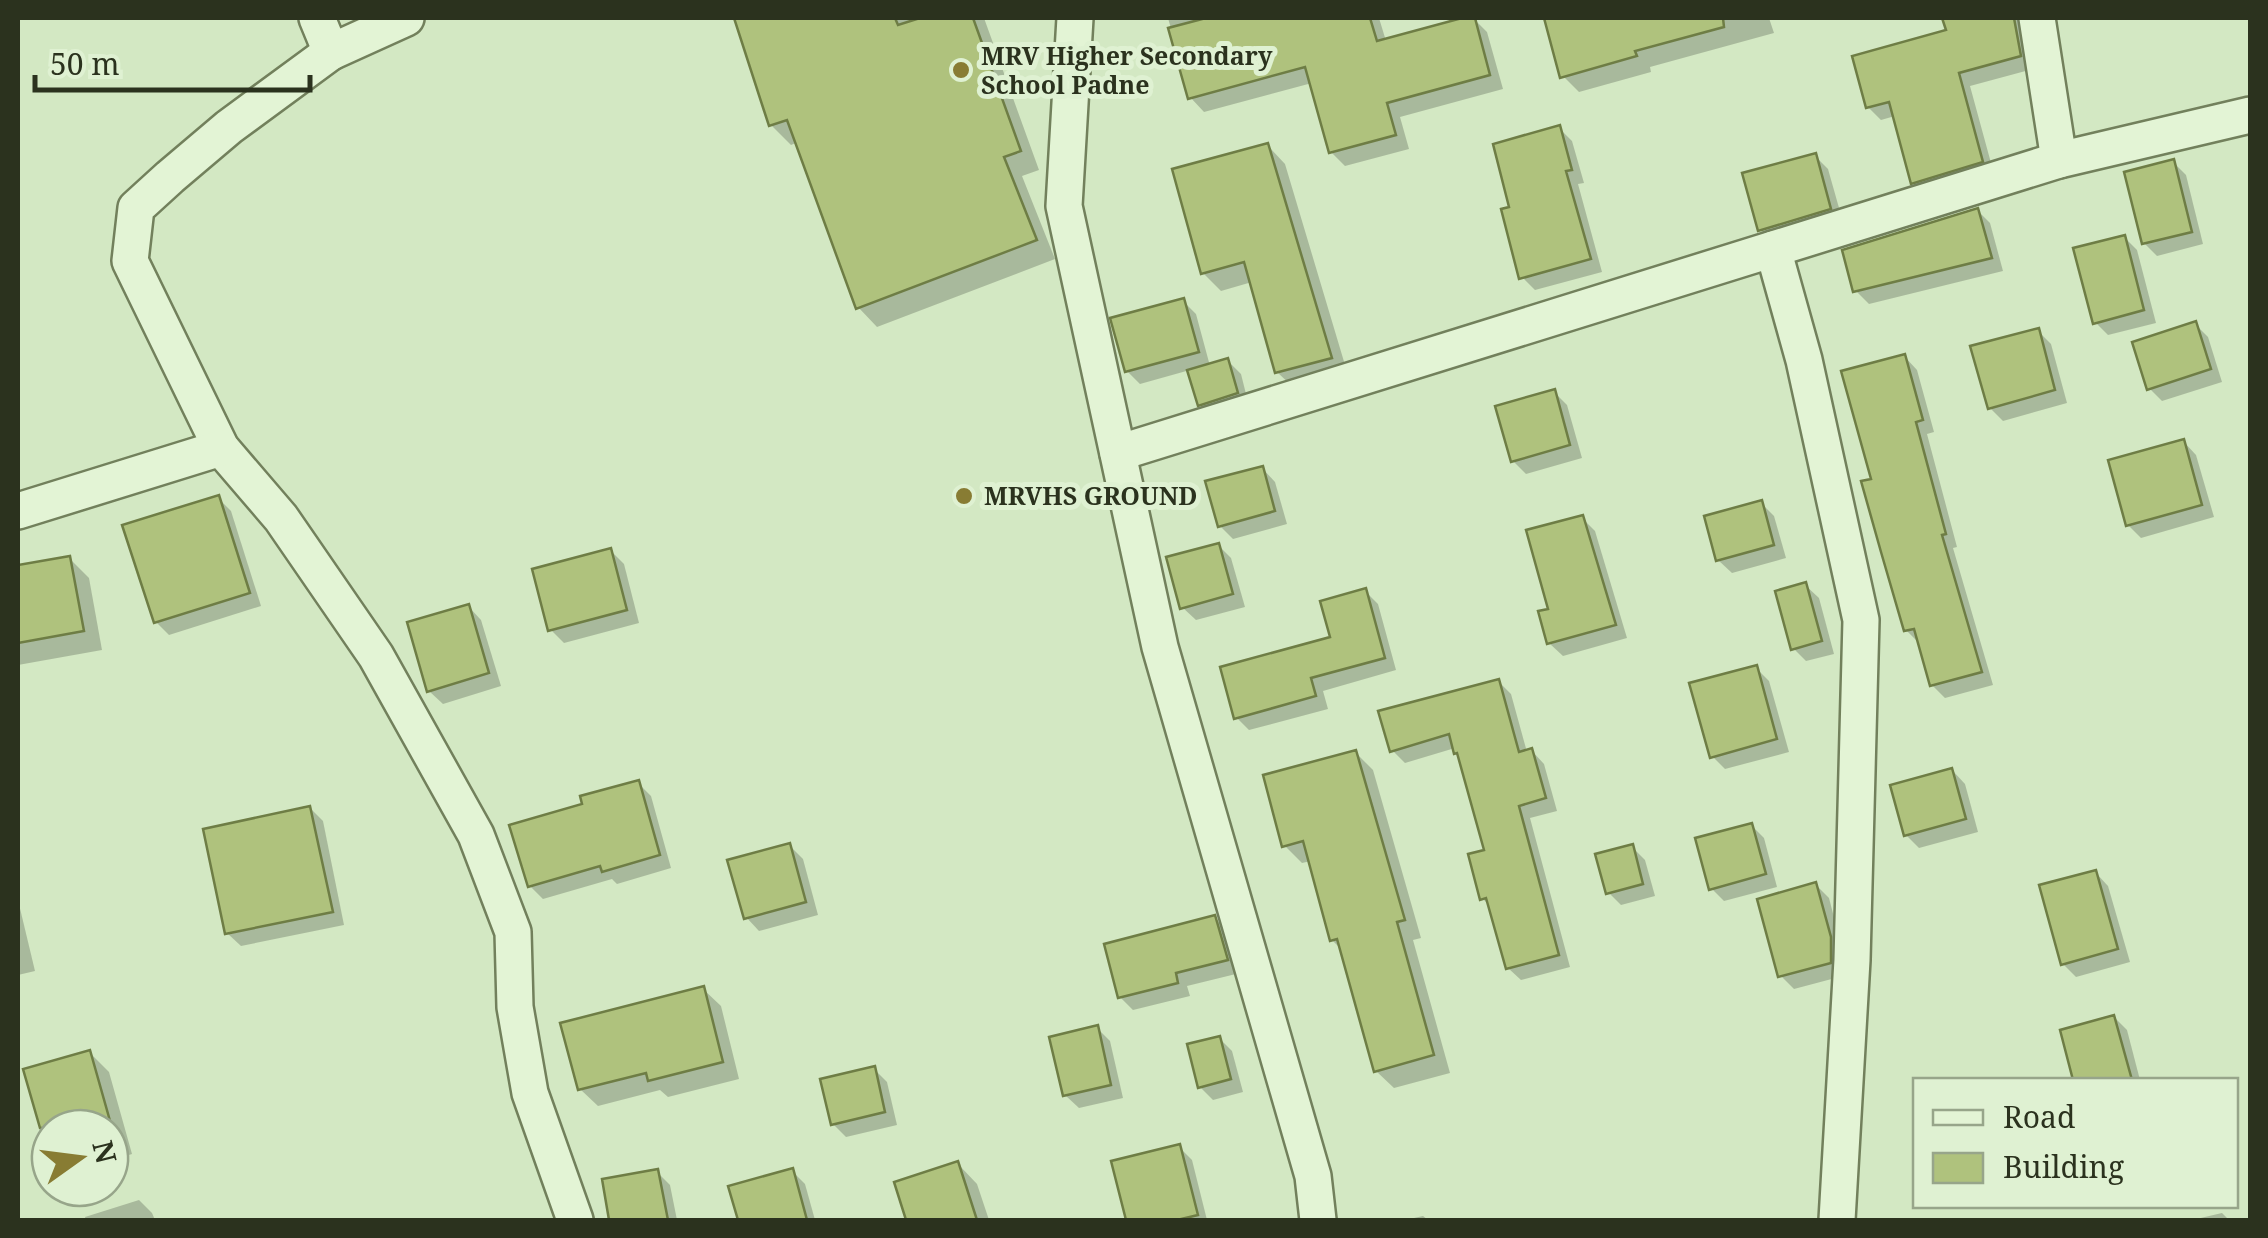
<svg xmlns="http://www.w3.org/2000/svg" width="2268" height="1238" font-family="'Noto Serif',serif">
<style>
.shadow{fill:#0003}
.building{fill:#afc27d;stroke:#6e7d45;stroke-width:2.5}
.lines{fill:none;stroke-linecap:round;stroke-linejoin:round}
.street-casing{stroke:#72805c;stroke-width:40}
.street{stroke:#e3f4d5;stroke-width:35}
.poi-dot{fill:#887c33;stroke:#dff1d2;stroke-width:4}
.labels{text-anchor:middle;stroke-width:10;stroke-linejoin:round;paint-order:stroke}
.poi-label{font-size:25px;font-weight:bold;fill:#2b321e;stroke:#dff1d2;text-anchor:start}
</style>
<rect width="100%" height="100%" fill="#d3e8c3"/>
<!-- shadow -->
<g class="shadow">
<polygon points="736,18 984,18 1039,170 1022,176 1055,259 877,327 858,307 798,142 791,145 771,125"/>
<polygon points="1168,18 1261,18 1264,27 1298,18 1379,18 1386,41 1473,18 1487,32 1503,89 1400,117 1409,149 1345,166 1331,152 1312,83 1204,112 1190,97"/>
<polygon points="1555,18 1769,18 1774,33 1650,67 1651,72 1579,92 1563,76 1547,20"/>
<polygon points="1956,18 2022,18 2033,69 1970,86 1994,174 1926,196 1913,183 1895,116 1881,120 1868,107 1949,32 1946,20"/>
<polygon points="1559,128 1572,141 1584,183 1578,184 1602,272 1535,290 1522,277 1512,209"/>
<polygon points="1268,146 1285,164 1348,375 1295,389 1277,372 1252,282 1221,291 1203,273"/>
<polygon points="1815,156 1828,169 1843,222 1773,243 1760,230"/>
<polygon points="2173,162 2186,175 2203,244 2157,256 2144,243"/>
<polygon points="1977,210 1990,223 2003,271 1869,304 1856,291"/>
<polygon points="2124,237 2137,250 2156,323 2108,335 2095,322"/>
<polygon points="1183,301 1196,314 1210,366 1228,361 1241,374 1249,406 1213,418 1200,405 1190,370 1140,384 1127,371"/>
<polygon points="2195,324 2208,337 2222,382 2162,401 2149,388"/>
<polygon points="2038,331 2051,344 2067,403 2003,421 1990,408"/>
<polygon points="1904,356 1917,370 1934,432 1927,434 1957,547 1953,548 1993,685 1945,698 1932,685 1920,644 1906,630 1874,480"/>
<polygon points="1554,392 1567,405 1582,458 1526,474 1513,461"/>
<polygon points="2183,441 2196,455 2214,517 2141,538 2128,525"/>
<polygon points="1262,468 1275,482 1287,524 1233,539 1220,526"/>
<polygon points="218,498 231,511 261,606 169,635 156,622"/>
<polygon points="1761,503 1774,516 1786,558 1732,573 1718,560"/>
<polygon points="1582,518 1595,531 1627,638 1563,656 1549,643 1551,610"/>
<polygon points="1218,545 1231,558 1245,607 1196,620 1182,607"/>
<polygon points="611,551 624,564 639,623 564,643 551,630"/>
<polygon points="70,559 89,578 102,650 18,665 18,568"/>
<polygon points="1805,585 1819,598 1834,654 1806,661 1793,648"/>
<polygon points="1365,591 1378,604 1396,670 1323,691 1328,709 1249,730 1236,717 1333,639"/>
<polygon points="468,606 481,620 501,686 443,704 429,691"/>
<polygon points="1756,668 1769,681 1789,752 1725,769 1712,756"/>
<polygon points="1498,681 1511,694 1527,752 1532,751 1544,764 1557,811 1530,818 1570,967 1521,980 1508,968 1491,907 1482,898 1487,852 1461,757 1455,748 1405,763 1392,750"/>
<polygon points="1355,752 1373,770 1421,938 1413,940 1450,1073 1394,1088 1376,1071 1343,951 1332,940 1311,861 1302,863 1285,846"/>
<polygon points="1952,770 1965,784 1978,832 1919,848 1906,835"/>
<polygon points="638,783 651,796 671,868 617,884 612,879 543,899 530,886 586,806"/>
<polygon points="310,808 323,821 344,925 241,946 227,933"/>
<polygon points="1751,825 1764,838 1777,887 1724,901 1711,888"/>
<polygon points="790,846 803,859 818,915 759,931 746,917"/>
<polygon points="1632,847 1645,860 1655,896 1621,905 1608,892"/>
<polygon points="2095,872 2108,886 2130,962 2076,977 2063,964"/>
<polygon points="1816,885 1829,898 1843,952 1843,976 1794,989 1781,976"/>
<polygon points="18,900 35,971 18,975"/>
<polygon points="1215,918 1228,931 1240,973 1187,986 1190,996 1133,1010 1120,997"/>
<polygon points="703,989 721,1006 739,1079 668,1097 660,1090 598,1106 580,1089"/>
<polygon points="2114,1017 2127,1030 2140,1080 2076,1080 2063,1032"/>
<polygon points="1097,1028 1110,1041 1123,1098 1079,1108 1065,1095"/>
<polygon points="1219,1038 1232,1051 1243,1092 1213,1100 1200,1087"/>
<polygon points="89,1052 109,1072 132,1154 110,1161 110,1128 50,1128 50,1153 26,1071"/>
<polygon points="874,1069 887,1082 897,1125 846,1137 833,1124"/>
<polygon points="1179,1147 1192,1160 1207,1220 1128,1220 1114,1163"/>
<polygon points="958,1164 977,1184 989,1220 908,1220 897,1183"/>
<polygon points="792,1171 805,1184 815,1220 740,1220 731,1188"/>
<polygon points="657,1172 670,1185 677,1220 612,1220 604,1181"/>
<polygon points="139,1200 152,1213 155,1220 86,1220 85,1217"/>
<polygon points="2222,1213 2229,1220 2192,1220"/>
<polygon points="1423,1216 1428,1220 1405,1220"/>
</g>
<!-- building -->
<g class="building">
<polygon points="734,18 895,18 898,25 920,18 973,18 1021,151 1004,157 1037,240 856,309 787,120 769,126"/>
<polygon points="1206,18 1370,18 1377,41 1462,18 1475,18 1490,75 1387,103 1396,135 1329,153 1305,67 1188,99 1168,28"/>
<polygon points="1544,18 1723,18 1724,27 1635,51 1637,56 1560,78"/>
<polygon points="1942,18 2014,18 2021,56 1959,73 1983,162 1911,184 1889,102 1866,108 1852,56 1946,30"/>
<polygon points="1560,125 1572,170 1566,171 1591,259 1519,279 1501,209 1509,207 1493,144"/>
<polygon points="1268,143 1332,358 1275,373 1244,262 1201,274 1172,169"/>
<polygon points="1816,153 1831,209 1758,231 1742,173"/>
<polygon points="2174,159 2192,232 2142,244 2124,172"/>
<polygon points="1978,208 1992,258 1853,292 1842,250"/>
<polygon points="2125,235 2144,310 2093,324 2073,248"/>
<polygon points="1184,298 1199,352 1125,372 1110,318"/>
<polygon points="2196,321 2211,369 2147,390 2132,342"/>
<polygon points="2039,328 2055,390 1988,409 1970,346"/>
<polygon points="1905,354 1923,420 1916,422 1946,534 1942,535 1982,672 1930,686 1914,629 1904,631 1881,552 1861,481 1871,479 1841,371"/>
<polygon points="1228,358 1238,393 1198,406 1187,370"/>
<polygon points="1555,389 1570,445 1511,462 1495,406"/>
<polygon points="2184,439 2202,505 2126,526 2108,460"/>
<polygon points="1263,466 1275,511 1218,527 1205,481"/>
<polygon points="219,495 250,593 154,623 122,525"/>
<polygon points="1762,500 1774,545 1716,561 1704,516"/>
<polygon points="1583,515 1616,625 1547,644 1538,611 1548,609 1526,530"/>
<polygon points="1219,543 1233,594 1180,609 1166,557"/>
<polygon points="611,548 627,610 548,631 532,569"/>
<polygon points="70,556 84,631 18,643 18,565"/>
<polygon points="1806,582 1822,641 1791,650 1775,591"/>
<polygon points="1366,588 1385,658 1311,678 1316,696 1234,719 1220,667 1330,637 1320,601"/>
<polygon points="469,604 489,673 427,692 407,622"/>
<polygon points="1757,665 1777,739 1710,758 1689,683"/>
<polygon points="1499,679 1519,752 1532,748 1546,798 1519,806 1559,955 1506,969 1486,898 1480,900 1468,854 1484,850 1457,753 1454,754 1449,734 1390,752 1378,711"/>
<polygon points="1356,750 1405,920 1397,922 1434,1055 1374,1072 1337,939 1330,941 1303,841 1282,847 1263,775"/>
<polygon points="1952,768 1966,819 1904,836 1890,785"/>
<polygon points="639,780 660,855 602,872 600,866 528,887 509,825 582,804 580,796"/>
<polygon points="310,806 333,912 225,934 203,829"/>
<polygon points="1752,823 1766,874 1709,890 1695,838"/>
<polygon points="790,843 806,902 744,919 727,860"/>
<polygon points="1633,844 1643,884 1606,894 1595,854"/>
<polygon points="2096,870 2118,949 2061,965 2039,885"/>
<polygon points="1816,882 1831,937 1831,963 1778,977 1757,899"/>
<polygon points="1215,915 1228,960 1176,973 1178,983 1118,998 1104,944"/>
<polygon points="704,986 723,1062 648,1081 646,1073 578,1090 560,1023"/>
<polygon points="2114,1015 2132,1080 2073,1080 2060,1030"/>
<polygon points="1098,1025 1111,1085 1063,1096 1049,1037"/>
<polygon points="1220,1036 1231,1079 1198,1088 1187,1044"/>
<polygon points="90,1050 112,1128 40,1128 23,1069"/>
<polygon points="875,1066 885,1112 831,1125 820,1079"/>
<polygon points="1180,1144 1198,1215 1177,1220 1126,1220 1111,1161"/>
<polygon points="958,1161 977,1220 906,1220 894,1182"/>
<polygon points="793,1168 807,1220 738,1220 728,1186"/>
<polygon points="658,1169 668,1220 609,1220 602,1179"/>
</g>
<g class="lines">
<defs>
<g id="street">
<polyline points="317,18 331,52"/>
<polyline points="406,18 331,52 229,127 170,177 136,208 130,261 221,448 281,518 376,656 476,835 513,932 515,1007 530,1093 575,1220"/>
<polyline points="1075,18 1064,206 1160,647 1313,1176 1318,1220"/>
<polyline points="2037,18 2059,160"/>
<polyline points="1773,249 1804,360 1861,620 1852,960 1837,1220"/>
<polyline points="1118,453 2059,160 2250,115"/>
<polyline points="18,511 221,448"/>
</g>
</defs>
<!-- street casing -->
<use href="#street" class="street-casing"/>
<!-- street -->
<use href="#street" class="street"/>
</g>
<!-- markers -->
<g class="poi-dot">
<circle cx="961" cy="70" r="10"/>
<circle cx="964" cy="496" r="10"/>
</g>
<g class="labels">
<!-- poi labels -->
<g class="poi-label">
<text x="981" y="65">MRV Higher Secondary<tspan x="981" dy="29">School Padne</tspan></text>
<text x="984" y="505">MRVHS GROUND</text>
</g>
</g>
<!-- border -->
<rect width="2268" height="1238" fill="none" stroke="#2b321e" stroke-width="40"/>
<!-- legend -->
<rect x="1913" y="1078" width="325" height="130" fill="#dff1d2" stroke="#97a58a" stroke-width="2.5"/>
<rect x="1933" y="1110" width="50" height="15" fill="#e3f4d5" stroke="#97a58a" stroke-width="2.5"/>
<text x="2003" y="1128" font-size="30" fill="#2b321e">Road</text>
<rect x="1933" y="1153" width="50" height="30" fill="#afc27d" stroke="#97a58a" stroke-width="2.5"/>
<text x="2003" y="1178" font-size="30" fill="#2b321e">Building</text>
<!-- north arrow -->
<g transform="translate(80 1158) rotate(76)"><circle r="48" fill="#dff1d2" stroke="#97a58a" stroke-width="2.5"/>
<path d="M0-8L18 38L0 25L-18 38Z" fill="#887c33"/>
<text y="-15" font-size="28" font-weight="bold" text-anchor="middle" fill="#2b321e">N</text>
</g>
<!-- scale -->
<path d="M35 75v15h275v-15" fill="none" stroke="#2b321e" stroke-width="5"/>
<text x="50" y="75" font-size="30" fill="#2b321e" stroke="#dff1d2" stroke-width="8" paint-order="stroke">50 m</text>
</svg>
